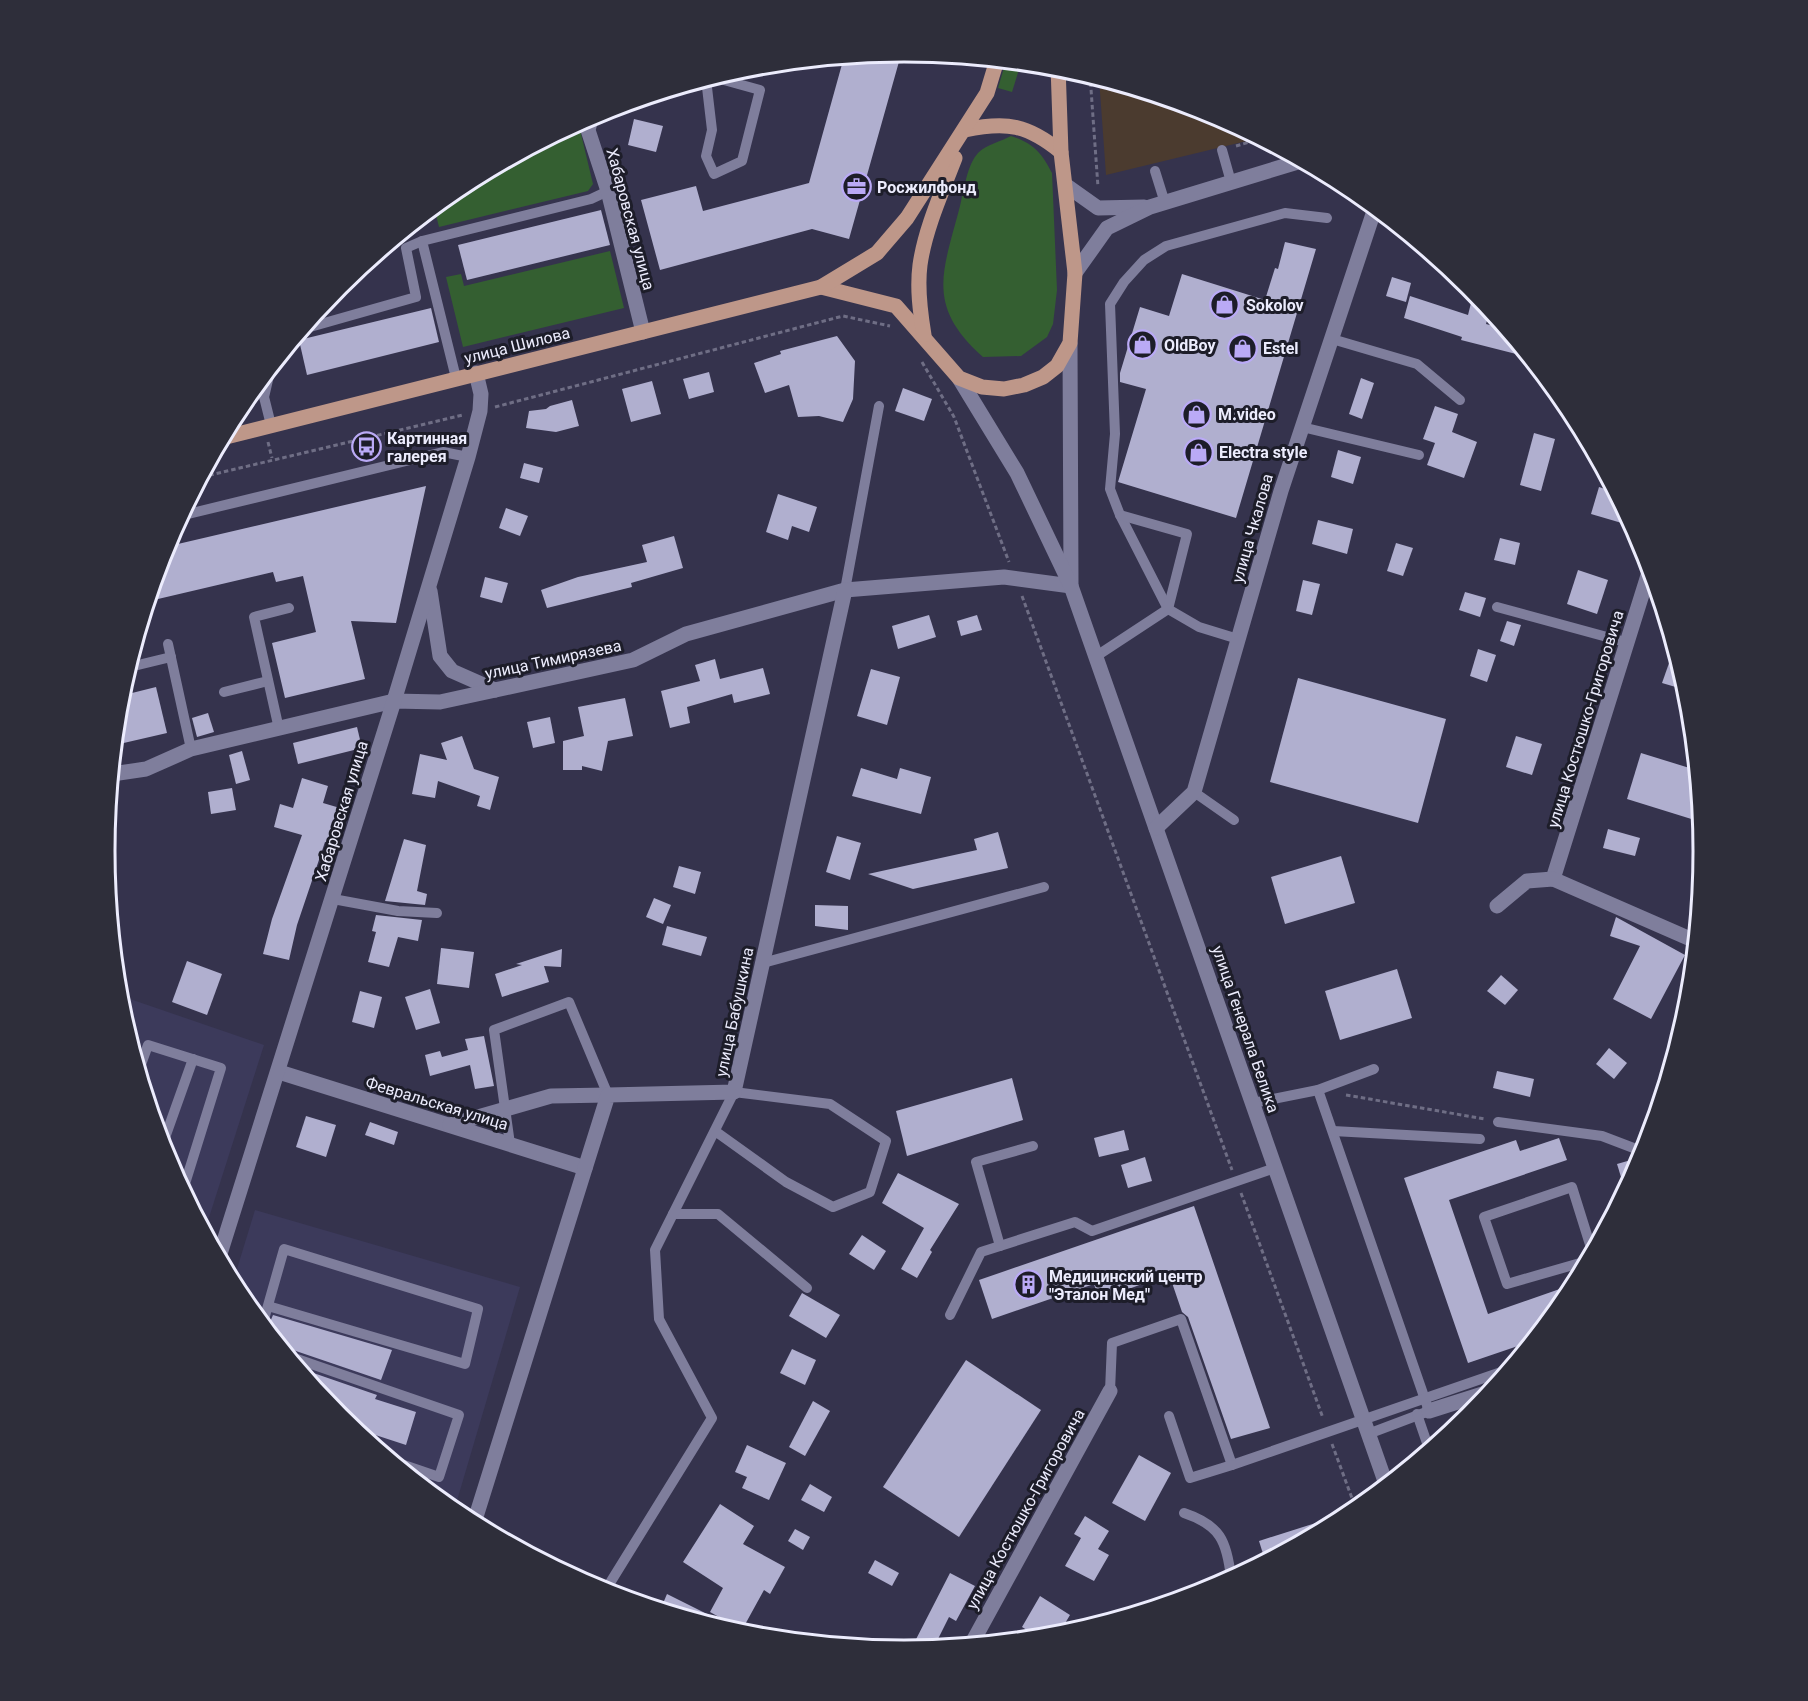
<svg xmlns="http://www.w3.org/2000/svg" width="1808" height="1701" font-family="Roboto,sans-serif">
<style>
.commercial{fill:#4b3b2f}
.built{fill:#3c3a5b}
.green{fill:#345f31}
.building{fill:#b0afcf}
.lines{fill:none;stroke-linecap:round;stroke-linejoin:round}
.path{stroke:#6f6e85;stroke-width:3;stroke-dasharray:4.5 3;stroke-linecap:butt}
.service{stroke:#7f7e9c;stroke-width:10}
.minor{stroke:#7f7e9c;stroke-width:15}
.secondary{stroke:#7f7e9c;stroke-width:15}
.primary{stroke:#be9789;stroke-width:15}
.labels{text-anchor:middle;stroke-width:6;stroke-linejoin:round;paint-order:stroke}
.poi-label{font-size:16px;font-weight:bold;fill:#ececfd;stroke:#1d1d29;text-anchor:start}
.street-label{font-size:16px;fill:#ececfd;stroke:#1d1d29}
.rim{fill:none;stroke:#ececfd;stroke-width:3}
</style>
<rect width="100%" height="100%" fill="#35334d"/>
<!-- commercial -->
<polygon class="commercial" points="1099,78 1210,112 1259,138 1106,175"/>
<!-- built -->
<g class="built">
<polygon points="130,999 264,1045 205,1230 165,1156 123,1017"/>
<polygon points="255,1210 520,1287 456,1504 437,1497 338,1416 239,1294 233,1282"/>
</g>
<!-- green -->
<g class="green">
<polygon points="1006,61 1021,63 1012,92 998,88"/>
<polygon points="584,119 581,134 593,184 588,191 439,227 434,207 460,186"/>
<path d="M1011,136C1033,143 1042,153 1052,173L1057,290L1053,324L1047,337L1021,356L983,357C925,305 943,272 960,206C964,190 967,165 978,153C985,145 1002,141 1011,136Z"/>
<polygon points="610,251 624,308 463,347 446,277 461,274 464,286"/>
</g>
<!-- building -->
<g class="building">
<polygon points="902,51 849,239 812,229 660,270 641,200 696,186 703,211 809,183 844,57"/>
<polygon points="634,119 663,126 656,152 628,145"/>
<polygon points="601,210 610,245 467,280 458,245"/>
<polygon points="1285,242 1316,249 1236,518 1118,482 1146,389 1120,382 1120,373 1140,307 1169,316 1182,274 1265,300 1275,268 1278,269"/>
<polygon points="1392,277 1411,283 1406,302 1386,296"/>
<polygon points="1474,291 1490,310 1486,324 1505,329 1528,357 1461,340 1462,337 1404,318 1410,296 1468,315"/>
<polygon points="431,308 439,342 307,375 299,340"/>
<polygon points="837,336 855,361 853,399 843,422 819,416 798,417 789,385 765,393 754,363 781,354 780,351"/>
<polygon points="709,372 714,392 689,399 683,379"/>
<polygon points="1361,378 1374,383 1362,419 1349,414"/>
<polygon points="652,381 661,414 631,422 622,389"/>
<polygon points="903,388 932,399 924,421 895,411"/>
<polygon points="572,400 579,426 556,432 526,428 529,411 546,409 550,406"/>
<polygon points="1435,406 1458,414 1452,432 1477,442 1464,478 1427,465 1435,443 1423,439"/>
<polygon points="1534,433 1555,439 1541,491 1520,485"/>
<polygon points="1338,450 1361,457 1353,484 1331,477"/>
<polygon points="524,463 543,468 539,483 520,478"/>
<polygon points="426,486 396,623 351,621 365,679 285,698 272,643 316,632 303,576 276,582 273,572 158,599 154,582 165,547"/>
<polygon points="1599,487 1614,492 1632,526 1591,514"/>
<polygon points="778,494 817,507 809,532 792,526 788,540 766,532"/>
<polygon points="506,508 528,516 520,536 499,528"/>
<polygon points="1318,520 1353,529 1347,554 1312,544"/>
<polygon points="674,536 683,568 631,583 632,587 547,608 541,590 578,577 647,562 642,545"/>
<polygon points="1500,538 1520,543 1515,565 1494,560"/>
<polygon points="1396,543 1413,548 1403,576 1387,571"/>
<polygon points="1578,570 1608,580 1597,614 1567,604"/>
<polygon points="485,577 508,583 502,603 480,597"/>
<polygon points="1303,580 1320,584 1312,615 1296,611"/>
<polygon points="1465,592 1486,598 1480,617 1459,610"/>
<polygon points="929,615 936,637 898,649 892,626"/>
<polygon points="977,615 982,630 961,636 957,621"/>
<polygon points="1507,621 1521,625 1514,646 1500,641"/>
<polygon points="1478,649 1496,655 1487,682 1470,676"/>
<polygon points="1674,649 1683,677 1679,688 1662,683"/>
<polygon points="715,659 720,679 763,668 770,694 734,703 732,694 687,707 690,723 670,728 661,691 700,681 695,665"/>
<polygon points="871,669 900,677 887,725 857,716"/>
<polygon points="1298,678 1446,719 1418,823 1270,782"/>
<polygon points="156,687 167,733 115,745 120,696"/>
<polygon points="625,698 633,736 608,741 602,771 582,766 582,770 563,770 563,741 584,736 578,707"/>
<polygon points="208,713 214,732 197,737 192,718"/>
<polygon points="550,717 555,743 533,748 527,722"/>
<polygon points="357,727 362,748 298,764 293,743"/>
<polygon points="462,736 474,769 499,777 490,810 477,806 480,796 438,781 435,798 412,794 420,754 447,760 441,743"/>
<polygon points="1516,736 1542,744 1532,775 1506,767"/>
<polygon points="242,751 250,780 236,784 229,755"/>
<polygon points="1641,753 1696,770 1701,822 1627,799"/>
<polygon points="861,768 897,779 900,768 931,777 921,814 852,796"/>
<polygon points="302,778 328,786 323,803 340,808 330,843 325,842 297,925 289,960 263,954 272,919 302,835 274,827 280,804 293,808"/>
<polygon points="232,788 236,810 211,814 208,792"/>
<polygon points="1608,829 1640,838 1635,856 1603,848"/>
<polygon points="998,832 1008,868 913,889 868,874 977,850 974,839"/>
<polygon points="837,836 861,843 850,880 826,872"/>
<polygon points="404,839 426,845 417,891 427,894 425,905 385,901"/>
<polygon points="1341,856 1355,903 1285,924 1271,877"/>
<polygon points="679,866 701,872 695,894 673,887"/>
<polygon points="654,898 671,905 663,924 646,917"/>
<polygon points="815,905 848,906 848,930 815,926"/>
<polygon points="376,915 422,920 418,941 398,937 389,967 368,962 376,932 372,931"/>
<polygon points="1616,917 1685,955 1651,1019 1613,999 1640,946 1610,936"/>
<polygon points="667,926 707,937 701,956 662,945"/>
<polygon points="441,948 474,952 469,988 437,984"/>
<polygon points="562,949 561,967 544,966 549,982 502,997 495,974 522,965 516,964"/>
<polygon points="187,961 222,974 207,1015 172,1002"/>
<polygon points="1397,969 1412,1018 1340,1040 1325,991"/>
<polygon points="1501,975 1518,990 1505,1005 1487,991"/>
<polygon points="430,989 440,1023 416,1030 405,997"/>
<polygon points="360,991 382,997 374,1028 352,1022"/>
<polygon points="484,1036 494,1086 475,1089 470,1065 430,1076 425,1055 440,1051 442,1057 468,1050 465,1039"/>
<polygon points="1609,1048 1627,1063 1614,1079 1596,1064"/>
<polygon points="1497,1071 1534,1079 1530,1097 1493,1088"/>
<polygon points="1012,1078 1023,1120 907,1156 896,1111"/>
<polygon points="306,1116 336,1125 326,1157 296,1147"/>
<polygon points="370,1122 398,1132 394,1145 365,1135"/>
<polygon points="1124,1130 1129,1150 1099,1157 1094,1138"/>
<polygon points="1559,1138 1567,1160 1449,1200 1488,1314 1574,1284 1530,1342 1468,1363 1404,1178 1516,1140 1520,1151"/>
<polygon points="1145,1157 1152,1181 1128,1188 1121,1165"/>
<polygon points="1638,1158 1641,1159 1625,1190 1617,1164"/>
<polygon points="898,1173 959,1204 930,1250 932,1252 917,1278 901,1269 924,1228 882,1203"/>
<polygon points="1194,1206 1270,1428 1231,1439 1188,1317 1182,1312 1169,1274 1099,1300 1094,1284 992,1319 979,1280"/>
<polygon points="862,1235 886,1251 874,1270 849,1254"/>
<polygon points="802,1293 840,1315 826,1338 789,1316"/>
<polygon points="273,1315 392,1350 381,1380 293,1350 286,1352 267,1329"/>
<polygon points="792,1349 816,1360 805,1385 780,1373"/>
<polygon points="966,1360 1041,1410 959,1537 883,1487"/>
<polygon points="299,1368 377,1395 375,1399 416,1412 406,1445 354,1428 338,1416"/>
<polygon points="813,1401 830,1411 805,1456 789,1447"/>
<polygon points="747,1445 786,1463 769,1500 742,1488 747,1477 735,1472"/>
<polygon points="1139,1455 1171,1473 1145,1521 1112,1503"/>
<polygon points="810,1484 832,1497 824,1512 801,1500"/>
<polygon points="720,1504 754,1526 743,1544 785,1567 770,1594 764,1590 742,1630 710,1612 723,1588 683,1562"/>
<polygon points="1085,1516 1109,1531 1098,1549 1109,1555 1094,1581 1065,1566 1081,1538 1074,1534"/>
<polygon points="1322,1521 1324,1528 1265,1560 1259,1541"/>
<polygon points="795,1529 810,1537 803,1550 788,1541"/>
<polygon points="875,1560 899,1573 892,1586 868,1573"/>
<polygon points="950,1573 975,1586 956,1621 949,1617 934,1647 911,1649"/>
<polygon points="667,1594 707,1614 704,1621 661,1608"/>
<polygon points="1040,1596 1070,1615 1058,1635 1045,1628 1038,1637 1022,1627"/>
</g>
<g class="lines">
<!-- path -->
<g class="path">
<polyline points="1090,75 1098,187"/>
<polyline points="1236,146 1260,139"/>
<polyline points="922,362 954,417 1009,562"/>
<polyline points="495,407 843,316 890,326"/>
<polyline points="268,442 272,458"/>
<polyline points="202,477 463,415"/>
<polyline points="1022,596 1232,1170"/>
<polyline points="1346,1095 1485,1119"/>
<polyline points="1241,1193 1323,1418"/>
<polyline points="1332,1444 1356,1509"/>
</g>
<!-- service -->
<g class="service">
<polyline points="706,79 712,130 706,156 714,174 742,161 760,90 713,77"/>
<polyline points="1222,150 1231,182"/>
<polyline points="1155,171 1165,203"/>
<polyline points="303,329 416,297 406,248 422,241"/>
<polyline points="1332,339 1417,364 1460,400"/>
<polyline points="456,378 422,241 591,199 608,191"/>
<polyline points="271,425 264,397 271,367"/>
<polyline points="1302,427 1419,455"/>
<polyline points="180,516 443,452 468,457"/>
<polyline points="845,590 879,406"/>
<polyline points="1497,607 1629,643"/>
<polyline points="1238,639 1199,627 1168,609 1120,515 1110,489 1115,434 1110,304 1124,282 1144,260 1166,246 1285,213 1327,218"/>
<polyline points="168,644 191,749"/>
<polyline points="1095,657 1168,609 1187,534 1120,515"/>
<polyline points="138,665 171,657"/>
<polyline points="224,692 268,681"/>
<polyline points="279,729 254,617 289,608"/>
<polyline points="1194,792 1234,820"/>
<polyline points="333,899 398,911 437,913"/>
<polyline points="763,963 1044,887"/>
<polyline points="139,1070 148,1045 221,1068 183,1190"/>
<polyline points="1318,1090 1429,1411 1368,1434"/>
<polyline points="1253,1103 1318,1090 1374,1069"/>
<polyline points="1498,1122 1602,1136 1644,1152"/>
<polyline points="1333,1131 1480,1139"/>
<polyline points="510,1144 494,1030 569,1002 608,1095"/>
<polyline points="162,1146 193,1059"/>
<polyline points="673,1214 718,1214 807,1288"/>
<polyline points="1000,1246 976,1162 1033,1146"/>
<polyline points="1587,1261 1507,1284 1484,1217 1572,1187 1592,1251"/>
<polyline points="950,1315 981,1252 1075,1222 1092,1231 1275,1168"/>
<polyline points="263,1323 284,1249 478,1309 465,1364 268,1306"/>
<polyline points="291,1357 459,1415 439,1477 395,1462"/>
<polyline points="1110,1391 1112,1343 1181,1319 1232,1465 1507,1370"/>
<polyline points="1417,1414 1429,1449"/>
<polyline points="1169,1416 1190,1478 1232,1465"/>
<path d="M1184,1513C1220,1525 1227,1541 1231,1578"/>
<polyline points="605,1591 712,1418 659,1319 655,1250 734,1092 830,1104 886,1141 870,1192 833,1207 786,1182 715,1131"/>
</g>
<!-- minor -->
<g class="minor">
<polyline points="592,115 588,130 608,191 643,332"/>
<polyline points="430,591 440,656 452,671 495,690"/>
<polyline points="112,774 146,769 191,749 394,701 440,702 633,660 686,634 845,590 1004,577 1071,586"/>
<polyline points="1553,879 1650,569"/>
<polyline points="1497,906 1527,881 1553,879 1695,941"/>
<polyline points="279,1072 585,1168"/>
<polyline points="450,1125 551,1096 608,1095"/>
<polyline points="219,1257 394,701 468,457 480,411 481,394 476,373"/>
<polyline points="1429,1411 1489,1392"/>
<polyline points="474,1523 608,1095 734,1092 845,590"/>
<polyline points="972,1643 1110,1391"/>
</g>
<!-- secondary -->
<g class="secondary">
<polyline points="1067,186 1098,208 1144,207"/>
<polyline points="1075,273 1107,228 1150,207 1301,161"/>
<polyline points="1070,343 1071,583"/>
<polyline points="959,378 1017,473 1071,586 1386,1484"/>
<polyline points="1156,828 1194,792 1281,491 1375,208"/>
</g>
<!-- primary -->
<g class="primary">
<path d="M965,130C1007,121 1028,125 1061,152"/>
<polyline points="821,287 896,306 959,378 982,387 1004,389 1024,385 1043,377 1057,366 1070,343 1075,273 1061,152 1058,66"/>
<path d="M924,335C920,311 917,288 920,265C925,229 942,192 955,158"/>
<polyline points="222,438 821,287 877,253 907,218 987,93 997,60"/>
</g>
</g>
<!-- icons -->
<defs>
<symbol id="office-ring" viewBox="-11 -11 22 22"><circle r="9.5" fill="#1d1d29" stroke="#baaaf6" stroke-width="1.5"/><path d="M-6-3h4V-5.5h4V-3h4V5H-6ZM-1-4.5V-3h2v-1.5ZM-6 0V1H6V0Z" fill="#baaaf6"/></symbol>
<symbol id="shop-ring" viewBox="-11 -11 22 22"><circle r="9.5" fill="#1d1d29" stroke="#baaaf6" stroke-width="1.5"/><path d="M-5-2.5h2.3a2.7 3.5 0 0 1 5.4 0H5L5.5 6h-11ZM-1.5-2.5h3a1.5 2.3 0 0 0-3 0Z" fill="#baaaf6"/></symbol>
<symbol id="bus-ring" viewBox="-11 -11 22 22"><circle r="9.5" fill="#1d1d29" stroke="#baaaf6" stroke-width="1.5"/><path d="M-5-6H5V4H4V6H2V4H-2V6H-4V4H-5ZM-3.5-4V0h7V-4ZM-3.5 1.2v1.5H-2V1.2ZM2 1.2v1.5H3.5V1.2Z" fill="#baaaf6"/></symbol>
<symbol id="building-ring" viewBox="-11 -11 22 22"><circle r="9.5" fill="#1d1d29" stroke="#baaaf6" stroke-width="1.5"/><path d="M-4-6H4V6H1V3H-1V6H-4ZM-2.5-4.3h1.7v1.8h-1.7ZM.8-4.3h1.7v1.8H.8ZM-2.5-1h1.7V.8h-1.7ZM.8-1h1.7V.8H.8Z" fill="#baaaf6"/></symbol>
</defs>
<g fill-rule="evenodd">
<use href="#office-ring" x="840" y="170" width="33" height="33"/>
<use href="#shop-ring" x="1208" y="288" width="33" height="33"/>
<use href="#shop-ring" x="1126" y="328" width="33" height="33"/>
<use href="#shop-ring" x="1226" y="332" width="33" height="33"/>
<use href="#shop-ring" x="1180" y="398" width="33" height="33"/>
<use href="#bus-ring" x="350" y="430" width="33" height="33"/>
<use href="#shop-ring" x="1182" y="436" width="33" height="33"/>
<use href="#building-ring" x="1012" y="1268" width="33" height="33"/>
</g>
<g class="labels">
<!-- poi labels -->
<g class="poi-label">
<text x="877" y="193">Росжилфонд</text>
<text x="1246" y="311">Sokolov</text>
<text x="1164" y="351">OldBoy</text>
<text x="1263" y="354">Estel</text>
<text x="1218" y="420">M.video</text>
<text x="387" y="444">Картинная<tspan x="387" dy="18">галерея</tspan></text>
<text x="1219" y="458">Electra style</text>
<text x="1049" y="1282">Медицинский центр<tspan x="1049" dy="18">"Эталон Мед"</tspan></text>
</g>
<!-- street labels -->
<g class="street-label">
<text transform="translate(631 219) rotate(75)" y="6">Хабаровская улица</text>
<text transform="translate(517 345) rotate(-14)" y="6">улица Шилова</text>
<text transform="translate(1252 528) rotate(-74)" y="6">улица Чкалова</text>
<text transform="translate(553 659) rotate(-12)" y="6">улица Тимирязева</text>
<text transform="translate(1585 719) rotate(-73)" y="6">улица Костюшко-Григоровича</text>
<text transform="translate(341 811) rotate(-73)" y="6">Хабаровская улица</text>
<text transform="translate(734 1012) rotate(-78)" y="6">улица Бабушкина</text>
<text transform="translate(1246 1029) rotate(71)" y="6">улица Генерала Белика</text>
<text transform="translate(437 1103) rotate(17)" y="6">Февральская улица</text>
<text transform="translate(1025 1509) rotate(-61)" y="6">улица Костюшко-Григоровича</text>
</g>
</g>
<!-- crop -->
<path d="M0 0H1808V1701H0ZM115 851a789 789 0 1 1 1578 0a789 789 0 1 1-1578 0Z" fill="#2e2e3a" fill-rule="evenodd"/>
<path class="rim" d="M115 851a789 789 0 1 1 1578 0a789 789 0 1 1-1578 0Z"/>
</svg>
